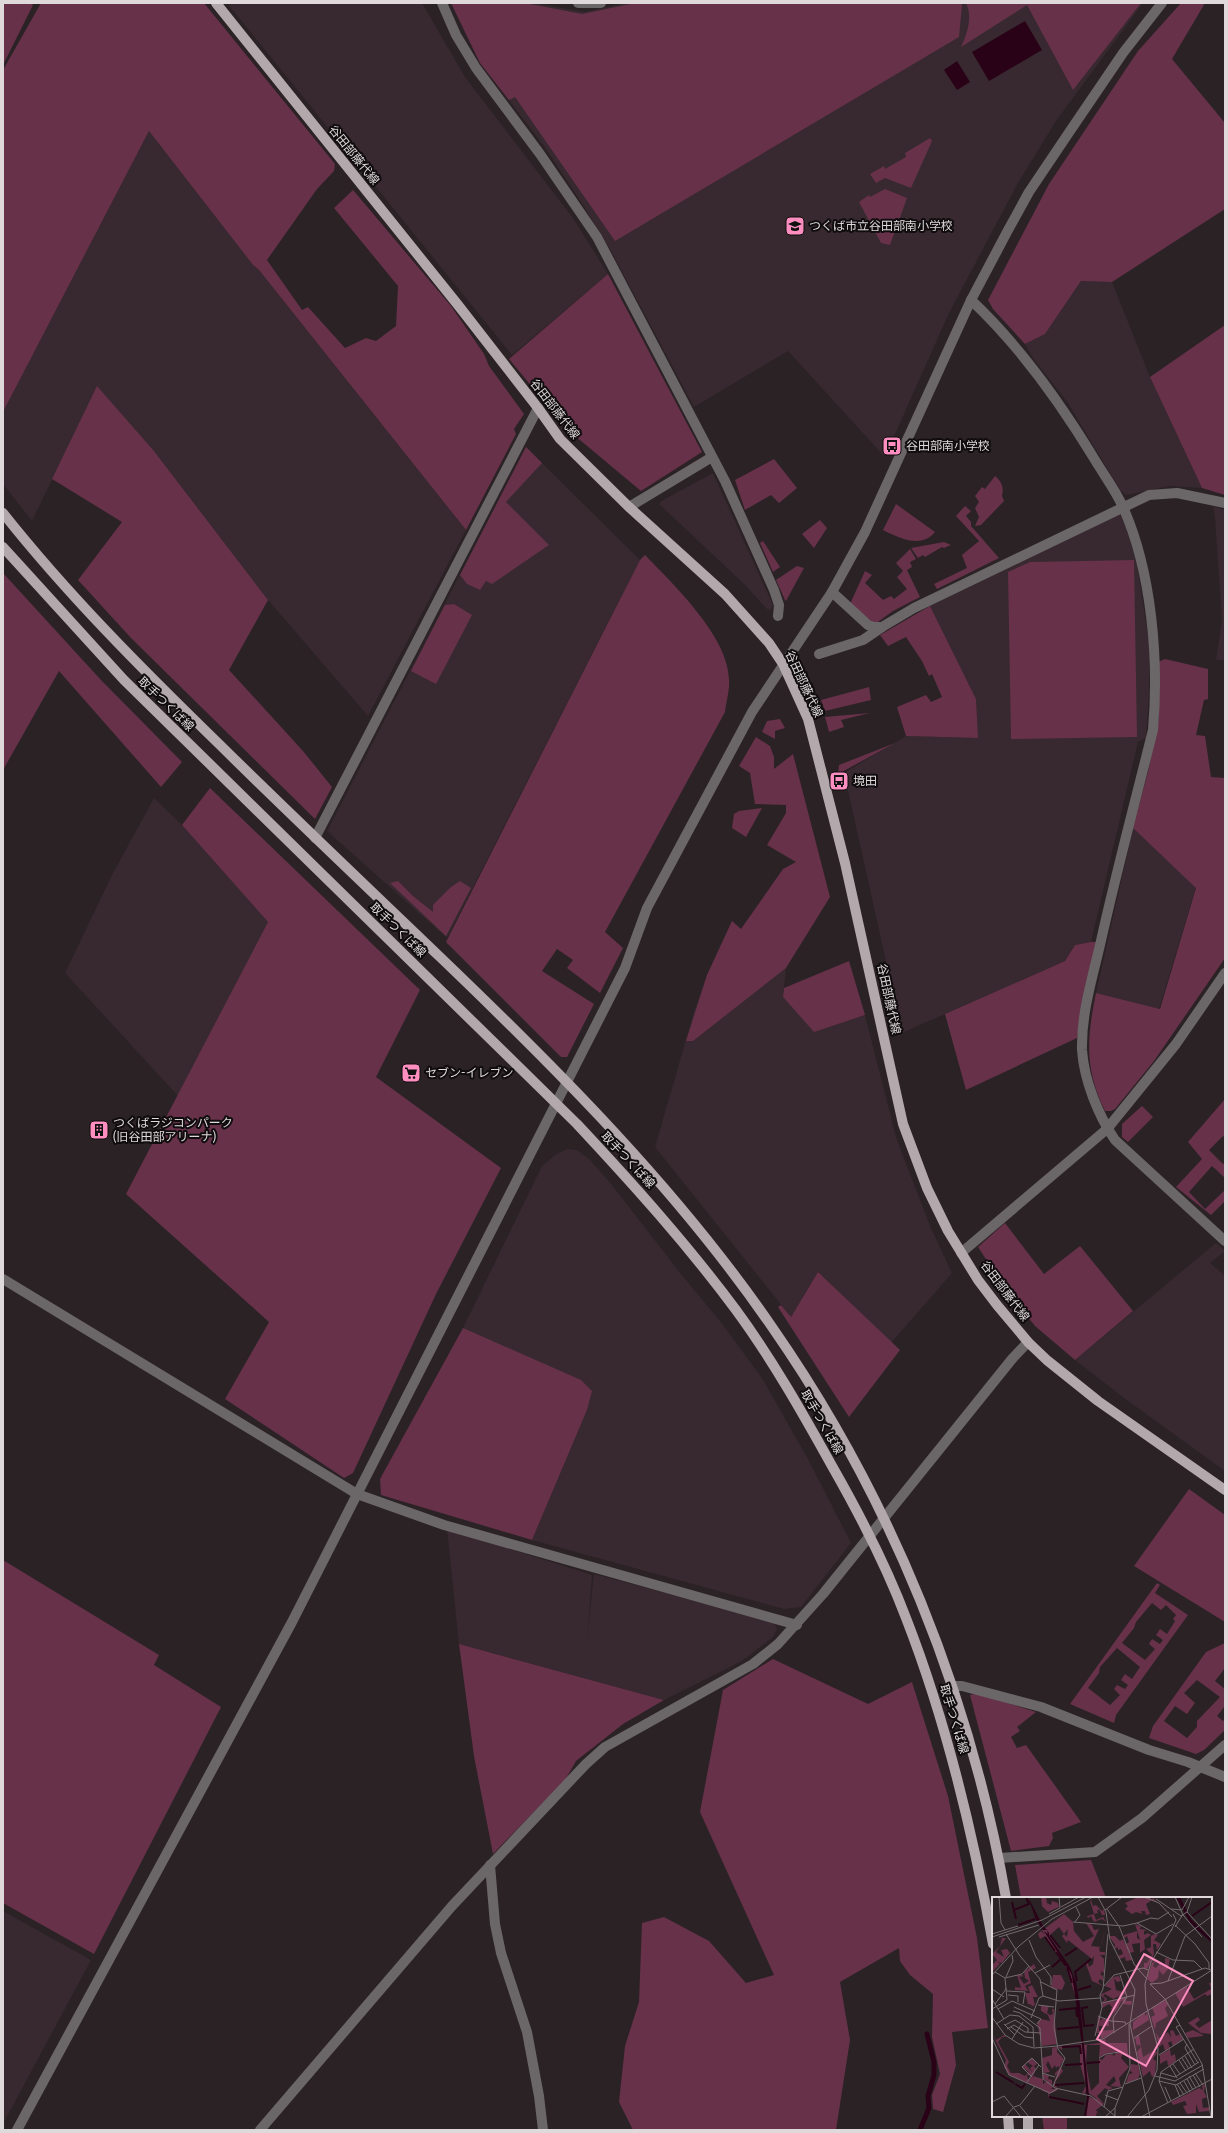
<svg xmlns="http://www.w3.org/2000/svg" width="1228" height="2133" font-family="'Fira Sans Condensed','Noto Sans JP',sans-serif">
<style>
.built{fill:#37292f}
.green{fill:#663149;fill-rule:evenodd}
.water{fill:#2a0217}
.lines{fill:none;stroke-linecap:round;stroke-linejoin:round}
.stream{stroke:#2a0217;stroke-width:5}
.minor{stroke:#6b6668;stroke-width:10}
.major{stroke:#b3a8ac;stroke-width:10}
.labels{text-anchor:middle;stroke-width:4;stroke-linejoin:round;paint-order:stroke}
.street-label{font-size:12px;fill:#dfd9db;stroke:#100c0e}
.poi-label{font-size:12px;fill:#dfd9db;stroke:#100c0e;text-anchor:start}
.inset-river{fill:none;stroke:#2a0217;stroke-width:2}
.inset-road{fill:none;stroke:#736b6e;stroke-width:1}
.view{fill:#fd8ebf;fill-opacity:0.15;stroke:#fd8ebf;stroke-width:2}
.inset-edge{fill:none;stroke:#dfd9db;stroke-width:2}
</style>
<rect width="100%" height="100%" fill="#2b2225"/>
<!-- built -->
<g class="built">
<polygon points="227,3 422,3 465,77 573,218 608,274 512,355"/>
<polygon points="451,3 534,3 585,12 626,3 1143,3 1056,121 1018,183 949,313 892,441 883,455 788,351 694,407 611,251 583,205 544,146 480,63"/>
<polygon points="149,131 253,265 259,270 466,530 368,716 268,600 154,451 97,387 32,521 3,484 3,412"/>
<polygon points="1081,281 1112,282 1150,377 1202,488 1170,486 1126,495 1120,490 1068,403 1033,358 1025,344 1045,334"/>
<polygon points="526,447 640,560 447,938 327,831"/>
<polygon points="713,473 773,605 771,610 767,609 744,584 659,504 663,500"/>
<polygon points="1213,506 1225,510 1225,660 1216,660 1222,620 1215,517"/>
<polygon points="1120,514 1124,517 1137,564 1149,642 1149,693 1146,738 1138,742 1091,942 1075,945 1065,961 902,1033 844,773 906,736 977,738 976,699 930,606"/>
<polygon points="154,798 182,825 268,922 178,1096 65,973 112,875"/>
<polygon points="1133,828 1196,887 1159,1009 1096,993"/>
<polygon points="732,921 786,968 783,997 814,1031 865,1015 896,1137 930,1226 952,1273 891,1343 818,1272 791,1317 655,1147 694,1012 707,975"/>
<polygon points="567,1149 577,1150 589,1159 612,1185 681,1274 720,1321 762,1378 808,1459 851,1543 801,1607 784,1609 532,1540 587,1410 463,1328 542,1166 555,1155"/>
<polygon points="1216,1243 1225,1251 1210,1263 1225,1276 1225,1471 1124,1398 1075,1360"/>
<polygon points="447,1529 592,1575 587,1639 594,1574 774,1622 777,1629 773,1637 742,1661 664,1700 459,1644"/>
<polygon points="3,1911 91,1960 3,2124"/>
</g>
<!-- green -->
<g class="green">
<polygon points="3,3 31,3 33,5 3,65"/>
<polygon points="41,3 204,3 335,164 334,171 317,189 267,260 302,310 308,307 345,348 366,338 376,341 396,326 398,286 334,208 353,190 451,306 484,354 489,366 524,414 514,429 516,434 466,530 259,270 253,265 149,131 3,412 3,70"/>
<polygon points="451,3 525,3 582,14 635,3 961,3 962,5 959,37 615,241 515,97 509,100 480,63"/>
<path d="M966,3H1141L1073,90L1027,5L961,47C967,34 973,17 966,3Z"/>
<polygon points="1181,3 1205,3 1172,59 1225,123 1225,209 1112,282 1081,281 1045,334 1025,344 993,309 988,300 1049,184 1138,51"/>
<polygon points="930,138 932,141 911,188 885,178 876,183 870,174 884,166 885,169 906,157 905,153"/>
<polygon points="885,189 907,198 890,245 881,243 859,202 869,195 870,197"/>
<polygon points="608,274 702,452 641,491 568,430 509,359"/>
<polygon points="1225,325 1225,495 1202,488 1150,377"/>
<polygon points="97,386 154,451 268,600 229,670 303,751 332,787 315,819 131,638 78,580 122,522 52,479"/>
<polygon points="526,447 542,463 506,502 549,545 492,584 486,581 480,590 467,584 460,575"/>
<polygon points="774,459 797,488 779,503 771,495 745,510 735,480"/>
<path d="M995,476C1002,482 1004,487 1002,496L1004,501L981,525L975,526L979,517L975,508L979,502L975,496L982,487L985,489Z"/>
<path d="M896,504L935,532C921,549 899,538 883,530Z"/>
<polygon points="965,506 971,511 966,516 971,522 971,526 999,558 937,589 934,584 967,568 962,555 979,541 956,516"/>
<polygon points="820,520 827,528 814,548 802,534"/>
<polygon points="763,541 780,567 773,572 760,543"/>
<polygon points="944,542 951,545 944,548 942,547 925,557 923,555 918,558 911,548"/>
<polygon points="910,549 916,559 910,562 912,567 907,570 920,597 893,611 875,624 850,604 865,571 872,575 865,583 883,600 891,596 894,599 907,589 897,577 903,571 896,563"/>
<path d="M645,555C673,584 728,636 729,679C730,690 726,702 725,712L605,932L623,948L600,993L567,968L573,960L557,949L542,971L594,1004L567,1057H561L446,942L640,560Z"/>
<polygon points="1134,560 1137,737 1011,739 1008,572 1030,562"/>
<polygon points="797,566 804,568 786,601 785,600 776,580"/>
<polygon points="3,573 101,680 182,762 161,787 59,671 3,770"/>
<polygon points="454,604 472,615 436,684 411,671 445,605"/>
<polygon points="930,606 976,699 978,738 906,736 897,707 926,695 931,702 942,697 932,674 929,676 922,661 906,637 888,646 880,635"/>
<path d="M1165,659L1208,669V699L1204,700L1196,735L1205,736L1211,777L1225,778V958L1154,1061L1115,1109L1111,1111H1105C1084,1068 1087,1038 1096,993L1160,1009L1196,888L1133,828L1148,772L1159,717L1158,662Z"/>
<polygon points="869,687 871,700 825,711 821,700"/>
<polygon points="870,713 841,720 844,727 829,732 825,717"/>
<polygon points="780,719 785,728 775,731 775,739 762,732 767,721"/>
<polygon points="756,737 770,746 774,757 774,769 793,754 830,897 786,968 693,1041 686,1041 707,975 732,921 741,929 783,869 796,862 767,845 786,813 786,805 755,804 750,773 739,766"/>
<polygon points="895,743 838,774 839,765"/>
<polygon points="210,788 420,990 376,1077 501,1168 436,1294 353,1473 344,1478 225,1399 269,1322 126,1194 268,922 182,825"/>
<polygon points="762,808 746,837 732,828 734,814 739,811"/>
<polygon points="398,881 413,896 433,912 433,905 451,887 460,881 471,888 446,936 390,883"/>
<polygon points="1091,942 1097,942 1086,982 1077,1038 966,1090 945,1014 1065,961 1075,945"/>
<polygon points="849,961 865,1015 814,1032 783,997 784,988"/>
<polygon points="1225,1099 1225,1138 1223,1136 1209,1150 1223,1164 1225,1163 1225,1178 1212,1166 1189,1192 1205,1209 1225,1190 1225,1201 1211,1215 1176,1187 1202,1159 1188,1142"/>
<polygon points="1142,1106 1153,1117 1128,1142 1122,1137 1122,1124"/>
<polygon points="1005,1223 1044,1274 1080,1246 1133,1311 1075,1360 1035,1326 1009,1294 978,1247"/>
<polygon points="818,1272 900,1350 849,1417 778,1307 781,1305 791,1317"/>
<polygon points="463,1328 581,1380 592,1391 587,1410 532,1540 381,1495 380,1479"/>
<polygon points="1189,1489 1225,1515 1225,1622 1134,1566"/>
<polygon points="3,1560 159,1655 154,1665 221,1707 94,1954 3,1903"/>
<path d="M1157,1583L1160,1585L1155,1593L1188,1615L1116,1715L1114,1723L1070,1704ZM1152,1603L1161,1610L1166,1605L1176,1615L1173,1619L1175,1621L1167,1634L1160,1629L1156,1635L1163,1640L1160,1644L1152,1639L1149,1644L1155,1649L1145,1660L1122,1643L1134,1628L1136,1622ZM1117,1648L1140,1667L1132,1679L1125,1674L1121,1680L1128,1685L1125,1689L1117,1685L1114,1689L1120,1695L1110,1705L1088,1688L1099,1673L1100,1667Z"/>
<path d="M1225,1643V1668L1215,1681L1225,1689V1706L1217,1716L1223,1721L1225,1719V1730L1204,1750L1196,1754L1149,1738L1153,1726L1206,1652ZM1197,1680L1220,1697L1197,1721V1727L1187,1738L1164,1721L1175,1706L1187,1714L1195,1703L1184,1693Z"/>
<polygon points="459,1644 664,1700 623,1724 576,1761 565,1780 493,1854 474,1756"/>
<polygon points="773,1659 868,1704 912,1682 948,1796 977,1938 988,2028 952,2032 956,2065 943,2112 933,2109 932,2095 940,2074 932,2037 933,1994 910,1975 900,1961 899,1948 840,1982 850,2040 836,2130 633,2130 619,2102 625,2046 639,2002 642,1923 664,1917 709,1941 746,1983 774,1975 700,1812 723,1690"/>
<polygon points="974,1694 995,1699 1036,1712 1017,1727 1020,1731 1011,1737 1017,1748 1026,1745 1081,1822 1052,1833 1053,1838 1049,1846 1011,1851 970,1695"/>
<polygon points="1091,1860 1106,1898 1021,1898 1015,1865"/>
<polygon points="1042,2116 1067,2116 1067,2130 1044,2130"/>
</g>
<!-- water -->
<g class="water">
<polygon points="1025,21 1042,50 989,81 972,52"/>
<polygon points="957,61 970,82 957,90 944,70"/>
</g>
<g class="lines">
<!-- stream -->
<polyline class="stream" points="920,2130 929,2108 928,2096 934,2075 934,2062 927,2034"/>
<!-- minor -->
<g class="minor">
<polyline points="442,3 456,35 476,68 540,154 597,237 725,481 774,590 779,605 778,616"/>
<polyline points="578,3 601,3"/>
<path d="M971,300C1021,347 1060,402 1095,460C1104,475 1116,491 1123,507C1152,572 1159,660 1153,730C1135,802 1116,873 1100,945C1092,979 1081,1015 1082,1050C1084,1080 1098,1115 1115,1140L1225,1241"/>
<polyline points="629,507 712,457"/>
<polyline points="832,592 868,625 873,627 882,627 914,608 1149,495 1177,493 1225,503"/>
<polyline points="819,654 863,640 882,627"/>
<polyline points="315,838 538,408"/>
<polyline points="961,1253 1107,1129 1176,1044 1225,973"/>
<polyline points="3,1279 357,1494 444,1525 797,1625"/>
<polyline points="952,1686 962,1686 1041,1707 1149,1750 1188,1762 1225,1777"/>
<polyline points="999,1858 1095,1852 1142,1818 1225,1745"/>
<polyline points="490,1865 495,1924 501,1953 527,2032 539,2096 543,2130"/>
<polyline points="17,2130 292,1622 625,968 647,908 752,712 832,592 865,532 971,300 1007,232 1029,192 1070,131 1123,53 1162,3"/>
<polyline points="260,2130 452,1906 586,1764 605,1747 753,1664 778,1644 823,1594 1012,1359 1028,1342"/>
</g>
<!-- major -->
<g class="major">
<polyline points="216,3 458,305 538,408 560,439 629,507 725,594 769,643 783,664 808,719 845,863 903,1124 927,1188 948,1231 978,1280 997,1305 1028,1342 1048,1361 1098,1401 1225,1490"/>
<path d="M3,513C68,595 143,670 218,743C291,815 365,885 439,956C558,1070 678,1190 772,1327C891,1498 970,1694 1006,1898"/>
<path d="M3,547L124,680L577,1124C633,1184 687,1244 736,1310C772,1359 802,1412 832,1466C860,1515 886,1565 906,1618C947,1723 973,1833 993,1944"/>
<polyline points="1008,2116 1009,2130"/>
<polyline points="1028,2116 1028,2130"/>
</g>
</g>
<!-- icons -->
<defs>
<symbol id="school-square" viewBox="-11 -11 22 22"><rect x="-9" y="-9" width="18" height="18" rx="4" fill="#fd8ebf" stroke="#100c0e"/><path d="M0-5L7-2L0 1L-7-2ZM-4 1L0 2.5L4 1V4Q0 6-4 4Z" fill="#111"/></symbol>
<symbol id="bus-square" viewBox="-11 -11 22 22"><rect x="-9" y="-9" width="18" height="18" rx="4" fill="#fd8ebf" stroke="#100c0e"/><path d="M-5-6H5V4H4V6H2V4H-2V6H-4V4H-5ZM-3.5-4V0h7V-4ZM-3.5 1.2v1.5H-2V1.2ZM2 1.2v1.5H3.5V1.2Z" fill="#111"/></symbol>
<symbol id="supermarket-square" viewBox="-11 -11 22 22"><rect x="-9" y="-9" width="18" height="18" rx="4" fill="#fd8ebf" stroke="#100c0e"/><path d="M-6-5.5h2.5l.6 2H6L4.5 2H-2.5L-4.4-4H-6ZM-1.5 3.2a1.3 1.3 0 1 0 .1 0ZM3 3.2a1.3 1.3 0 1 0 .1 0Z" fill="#111"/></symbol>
<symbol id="building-square" viewBox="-11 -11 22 22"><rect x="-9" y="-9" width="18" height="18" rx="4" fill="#fd8ebf" stroke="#100c0e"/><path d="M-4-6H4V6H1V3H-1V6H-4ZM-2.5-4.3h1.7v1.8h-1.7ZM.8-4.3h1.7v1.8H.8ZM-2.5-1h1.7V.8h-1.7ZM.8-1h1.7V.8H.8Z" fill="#111"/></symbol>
</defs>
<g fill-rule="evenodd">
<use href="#school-square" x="784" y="215" width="22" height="22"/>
<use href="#bus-square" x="881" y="435" width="22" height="22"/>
<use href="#bus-square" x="828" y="770" width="22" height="22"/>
<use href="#supermarket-square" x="400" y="1062" width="22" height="22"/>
<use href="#building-square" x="88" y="1119" width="22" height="22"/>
</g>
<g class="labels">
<!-- street labels -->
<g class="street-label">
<text transform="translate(354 155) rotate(51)" y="4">谷田部藤代線</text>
<text transform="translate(555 409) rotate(52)" y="4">谷田部藤代線</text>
<text transform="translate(804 684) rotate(65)" y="4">谷田部藤代線</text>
<text transform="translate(166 704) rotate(44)" y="4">取手つくば線</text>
<text transform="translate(398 930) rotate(44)" y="4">取手つくば線</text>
<text transform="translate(889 999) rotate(78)" y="4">谷田部藤代線</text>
<text transform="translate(628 1160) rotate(47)" y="4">取手つくば線</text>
<text transform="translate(1005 1291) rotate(53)" y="4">谷田部藤代線</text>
<text transform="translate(822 1422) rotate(60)" y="4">取手つくば線</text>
<text transform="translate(954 1719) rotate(73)" y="4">取手つくば線</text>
</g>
<!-- poi labels -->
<g class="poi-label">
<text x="809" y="230">つくば市立谷田部南小学校</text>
<text x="906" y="450">谷田部南小学校</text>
<text x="853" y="785">境田</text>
<text x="425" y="1077">セブン-イレブン</text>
<text x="113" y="1127">つくばラジコンパーク<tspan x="113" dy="14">(旧谷田部アリーナ)</tspan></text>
</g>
</g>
<!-- overview -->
<g transform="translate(992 1897)">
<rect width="220" height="220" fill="#2b2225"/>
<path d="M49,0H54L55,6L59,8L60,4L66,6L67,10L56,15L50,9ZM105,0L99,3L101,9L104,8L110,14L112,12L113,18H110L107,12L105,14L106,16L102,17L104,23L113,19L111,20L114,25L110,22L102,25L99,19L96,21L95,19L102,17L98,4ZM146,0H159V3L161,1L183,22L165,5L160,3L154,7L158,17L154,18L153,14H149L150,17L144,15L140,17L133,12L136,9L133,6ZM72,17L81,25L82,34L91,45L102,39L94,26L100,28L102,33L107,32L99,49L109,50L110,44L113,33L109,50L107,51L108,55H113V58H108L112,62V76L108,73L110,76L108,77L111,79V84L108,82L106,85L111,89L100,84L94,67L96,66L97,70L101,67L102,59L100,62L76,43L75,46L70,39L72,37L75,40L76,32L72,37L67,30L58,38L72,59L52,32ZM143,27L149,29L148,32L155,33L152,34V38L156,36L159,38L152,43L153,52L148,56V46L140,47L142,55L137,56L140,63L134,64L133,60L128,62L126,59L131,57L129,52L126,53V50L122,52L123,48L117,39H123L128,44L131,42L135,50L134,47L137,45L135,39L131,42L132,38L145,34V41L148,43ZM50,33H55L57,36H54L55,39L78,72L85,100L84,101L74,70L53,39L48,42L46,37L49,34L53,38ZM163,37L166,38L162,43L169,47L165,53L164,47H161L162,57L155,72L152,71V66H155L160,58L154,52L159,50V39ZM10,41H14L4,55L12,60L9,53L15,52L18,56L10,66L6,65L8,67L0,75V65L1,67L5,63L0,57L8,49ZM173,61L178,62L176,72L171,78L167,73L166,81L160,86L155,82L160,66L163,64L161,69L164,71L168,66L173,68ZM42,67L44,71L36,75L39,86L33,89L36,94L23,93V90L29,91L25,78H30L32,79L27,80L32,87L37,84L33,81L32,75ZM61,78H69L73,86L70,93L59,91ZM127,79L129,84L125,85L122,81L124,93L134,96L121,102L113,97L111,99L114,101L115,103L110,106L113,102L108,98L120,92L113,89L121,80ZM220,85V97L215,99L213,97L191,110L183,96L194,89L202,102L219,92L217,86ZM40,88L46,100H41L43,108L39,110L40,108L36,107L33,96H38L36,90ZM134,100V104H140L139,108L131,107L130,103L122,117L123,111L118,113L120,110L117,107L110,111V106ZM173,103L176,108L173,111L176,119L164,126L163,133L159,120L163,118L160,111ZM49,109H57L55,116L58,118L61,117L60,112H62L65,147L50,149L45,126L49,122L58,124L56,118L49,114ZM155,114L157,123L141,133V125L152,116L154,119ZM106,119L109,120L108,124L111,121L117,123V129H107V134L121,133L122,135L105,144L109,141L108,136H104ZM206,120L208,123L203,127L207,131L220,123L219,137L209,136L196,126ZM181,133L184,139L188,137L191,142L181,149L179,144L176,146L178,151L173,154L171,147L167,150L164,135L167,141L176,135L179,141L178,134ZM201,133L211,138V139L196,141L193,136ZM0,137L4,143L12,138L14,140H10L6,145L17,165L15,169L19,176H27L33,179L37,175L30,170L33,167L40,175L38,171L41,169L35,165L40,161L45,167L42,169L44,172L41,179L35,178L36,183L41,179L51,182V187L55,184L51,181V177L57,178L56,182L60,183V188L57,186L61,190L59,192H66L64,194L57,197L56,202V196L49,193L48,198L49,193H51L17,178L12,170L14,163ZM147,138L151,160L163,153L165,156L161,162L164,164L163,178L160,180L158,174L151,180L145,155L149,150L147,147L145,149L143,141ZM113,142L114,146H135L136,160L129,155L116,156L107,160L108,148H95L94,167L99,194L107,186V161L110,163L114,158L120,157L122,159L124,156H131L129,161L137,170L127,181L129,190L118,189L124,184L122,179L114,188L121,191L116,193L113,191L105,199L112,207L104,213L108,218L105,215L104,219L94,220L97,200L105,202L95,195L91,148L107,146ZM90,147L94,192L93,197L90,196L94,189L88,167V149L70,150V153L66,150ZM65,150V155L72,162L68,169L71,174L63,185L65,191L61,189L65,177L63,179V176L68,171L66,169L64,171L63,168L60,172L56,164L54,168L58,175L51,176L50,161L60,158V151L50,152ZM178,152L179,159L183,157L184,164L176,169L175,163L168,167V158ZM139,167L146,168L148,177L146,182L134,186L137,177L141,176L138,174ZM213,187L212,195L215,200L210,202L211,211L217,210V214L207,215L204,207V216L195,217L191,209L195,208L193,204L181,208L179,205L207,191L211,193L210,189Z" fill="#663149"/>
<path d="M36,0L51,29L55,33L57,36V39L78,70L84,85L88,108L97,199L94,220H92L95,201L90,148L80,78L52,34L56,37L55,33H51L44,23ZM184,0H188L199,22L220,43V46L198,26Z" fill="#2a0217"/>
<path class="inset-river" d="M20,5L24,22M22,13L37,7L34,0M200,19L220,5M26,28L43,22M58,38L68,51M53,40L63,54M64,55L74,69M73,59L85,51M60,70L69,62M75,70L80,86M85,84L83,75L99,62M86,93L99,89M67,113L84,111L85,120M91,120L92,129L102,128M91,120L90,111L96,110M65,132L87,130M70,150L88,149L89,157M95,166L108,165M73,168L90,167M4,175L22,186M23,187L30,191L33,187M63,188L92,186M57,200L78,204M78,204L92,207"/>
<path class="inset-road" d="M7,0L9,26L13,33M106,0L114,15L118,43L143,93L138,127L158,220M152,0L167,6L180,20M183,0L191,18L210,40M164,2L189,19L195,15L200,0M69,10L87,0M115,12L126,28M179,12L190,13L197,0M113,13L130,0M195,15L220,42M57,17L68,11L67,0M81,25L131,29L145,26L164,37L181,27M83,25L88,18L84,10M145,26L159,21L166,22L177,15M183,28L203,47L217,66V72M127,29L142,67L154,81M183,30L191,17M179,34L184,23L181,17M0,37L26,29M14,37L28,59L48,82L51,99M0,40L50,23L94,0M7,40L47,28M37,43L44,60L59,80V88M164,55L181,63L202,64L210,72M3,75L13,81L30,77L37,69M43,76L58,68M0,78L27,49L60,22L101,0M14,80L21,64L20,58M176,84L193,39L220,19M49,85L65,93L62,130L66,152L73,161L61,189M158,87L173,102L210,167L219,220M158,87L170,86L213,71L219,73M112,89L122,78L151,71L156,73M0,92L12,100M15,94L33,95L31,107M16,98L26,99V105M51,99L67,104L108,101M0,102L12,122M110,106L143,98M3,107L14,92L13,81M46,108L62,110M22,110L49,122L45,127M0,112L15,103L14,91M6,112L20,104L43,114M21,114L28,116L48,131L51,182L63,191L99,199L123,219M106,119L119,124L133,125L134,127M0,120L13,138L27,147L42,151L65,149M39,121L47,101L51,99M4,127L18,118L27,119L41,130L42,150M12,127L23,138M13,128L23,123L36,131V135M188,128L184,130L206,166M19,130L33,140L42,141M15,132L22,128L33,135L49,136M122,136L121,121L135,100L128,78M103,139L110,110L108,98L111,92L116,37M0,141L17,178L58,196L65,192M142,141L160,129M20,142L31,125M195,147L193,151L203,168M65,149L111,142L220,73M167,158L192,142M193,159L200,171M107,161L114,157L128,155L137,160M190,161L197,172M187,163L194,174M181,167L188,177M178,169L185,181M50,176L63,180M169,176L183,180L207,165M203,176L211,188M201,178L208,190M163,179L183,184L211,168M197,179L204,191M40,180L30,170L40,161L49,170M195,182L201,193M167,184L184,188L212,172M192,184L198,195M35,185L47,168M188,186L195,196M133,187L149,181M185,187L192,198M183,188L188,200M173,190L179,204M113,198L126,203M0,205L12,199L29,220M176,206L167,184L169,175L202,152M28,209L37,220M112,210L116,194L131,190M13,220L22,210L28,208L43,189M113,220L123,211M123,220V211L138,171L137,127M135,220L157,193L165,173L166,151L154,107L153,87L159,65L180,32M149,220L220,182"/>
<path class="view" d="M152,57L201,84L154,169L105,142Z"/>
<rect width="220" height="220" class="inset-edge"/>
</g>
<!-- border -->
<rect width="1228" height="2133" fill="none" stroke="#dfd9db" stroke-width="8"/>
</svg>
